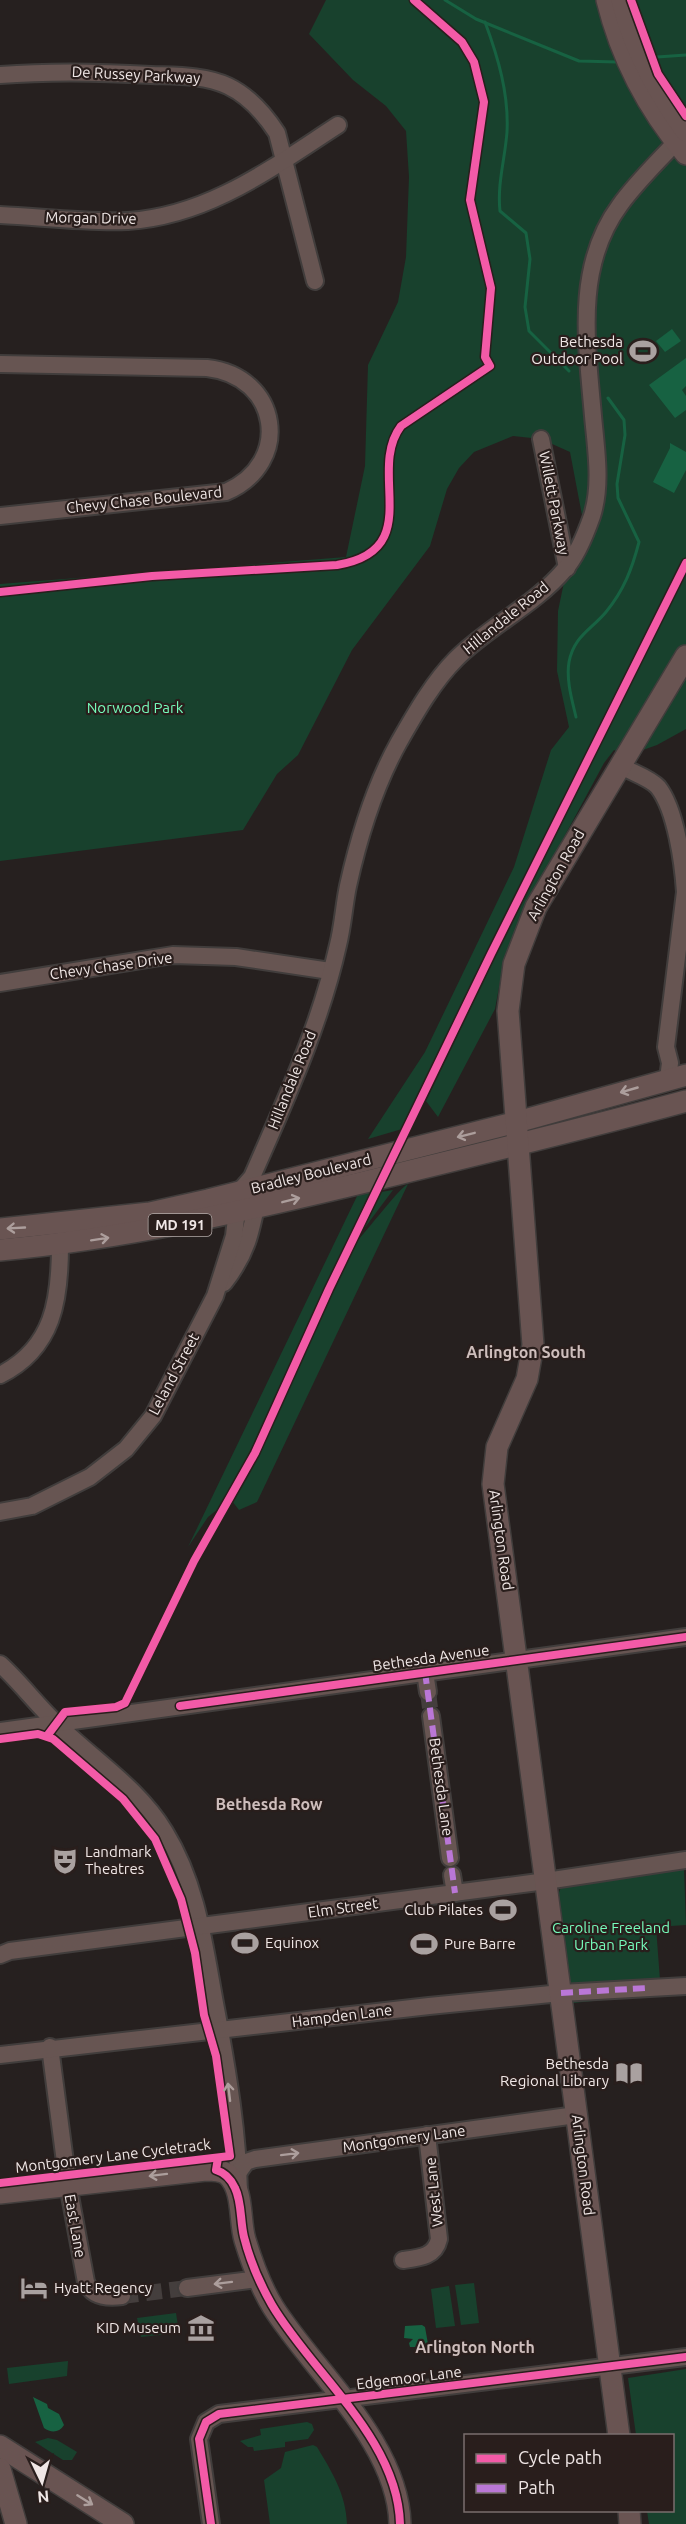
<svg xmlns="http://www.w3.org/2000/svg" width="686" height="2524" font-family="Ubuntu,sans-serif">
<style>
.green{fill:#18412d}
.water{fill:#176242}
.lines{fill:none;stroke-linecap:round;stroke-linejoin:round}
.stream{stroke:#176242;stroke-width:3}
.minor-tunnel{stroke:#443e3d;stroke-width:16;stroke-dasharray:16 8;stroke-linecap:butt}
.minor-casing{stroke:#413d3c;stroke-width:20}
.major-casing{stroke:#413d3c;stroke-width:24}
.minor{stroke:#675552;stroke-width:16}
.major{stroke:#695452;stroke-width:21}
.quiet{stroke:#ba77d6;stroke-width:6;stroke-dasharray:12 6;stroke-linecap:butt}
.cycleway-casing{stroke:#291e1c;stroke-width:11}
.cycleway{stroke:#f35aa7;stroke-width:8}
.oneway{stroke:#ac9e9c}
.labels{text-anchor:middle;stroke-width:4.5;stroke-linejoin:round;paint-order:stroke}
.shield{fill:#291e1c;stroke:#b4aba9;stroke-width:1.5}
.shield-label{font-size:14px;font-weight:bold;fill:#f0e7e6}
.street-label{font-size:15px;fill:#f0e7e6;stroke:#291e1c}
.poi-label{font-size:15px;fill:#f0e7e6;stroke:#291e1c;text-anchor:end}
.park-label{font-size:15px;fill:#76fcbb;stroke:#291e1c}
.neighbourhood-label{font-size:16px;font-weight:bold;fill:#cebebc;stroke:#291e1c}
</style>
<rect width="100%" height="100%" fill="#26201f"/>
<!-- green -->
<g class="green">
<polygon points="326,0 686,0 686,729 657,745 626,756 614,750 604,763 522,915 505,955 495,1009 438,1117 426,1101 598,742 594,741 402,1129 368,1139 425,1052 514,867 551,750 569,727 557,671 558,611 567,568 585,531 570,452 541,439 513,436 474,452 459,468 447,489 430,546 352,650 298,755 277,774 243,830 0,861 0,584 346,557 365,466 368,365 398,302 406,257 409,177 406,131 386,106 353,80 309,34"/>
<path d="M408,1184L257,1502L239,1510L232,1501L255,1459L357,1241C367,1231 400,1187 408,1184Z"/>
<polygon points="375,1188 238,1477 223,1505 208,1517 188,1547 359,1192"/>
<polygon points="393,1190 363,1230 381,1192"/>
<polygon points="684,1869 686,1925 656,1927 660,1980 644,1996 573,2003 558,1895 561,1887"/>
<polygon points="474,2283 479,2323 461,2325 455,2285"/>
<polygon points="449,2286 455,2326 436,2328 431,2289"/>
<polygon points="176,2313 179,2333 141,2337 137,2318"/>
<polygon points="68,2361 67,2376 9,2384 7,2368"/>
<polygon points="686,2369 686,2524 649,2524 647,2511 672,2510 672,2436 636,2435 628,2378"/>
<polygon points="307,2422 312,2424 314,2430 308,2439 285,2442 285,2447 254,2451 253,2447 248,2447 240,2441 261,2435 260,2429"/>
<polygon points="48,2438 57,2440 77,2452 72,2460 63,2460 35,2442"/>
<path d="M313,2445L317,2447C332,2472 346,2494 347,2524H270L264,2480L281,2468L285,2452Z"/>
</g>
<!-- water -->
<g class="water">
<polygon points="672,329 681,341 665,352 656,341"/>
<polygon points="686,358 686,386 682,390 686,396 686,410 675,418 649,385"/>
<polygon points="670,443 686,452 686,470 674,493 653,482 670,448"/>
<polygon points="422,2325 425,2327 428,2344 425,2347 410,2347 409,2343 413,2339 404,2338 405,2326"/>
<path d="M33,2397L47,2404L48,2408L59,2414L64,2425C59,2433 51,2433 44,2428Z"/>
</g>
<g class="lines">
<!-- stream -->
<g class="stream">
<polyline points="445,0 476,19 579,61 617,62"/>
<path d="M485,22C498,57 509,94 507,132C505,159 497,184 500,211L526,233L530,259L525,307L529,331L569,371"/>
<polyline points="657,57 686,55"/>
<path d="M576,717C572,700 566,680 569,662C574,636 591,630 606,612C624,590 632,569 639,542L618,498L617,484L625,435L624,420L608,398"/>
</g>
<!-- minor-tunnel -->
<g class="minor-tunnel">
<polyline points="428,1692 431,1716"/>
<polyline points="122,2296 187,2288"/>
</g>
<defs>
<g id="minor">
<path d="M0,75C51,71 100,72 151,75C177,76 204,75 228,86C249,96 264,113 277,133L315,281"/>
<path d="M0,215C42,217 86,223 128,221C209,216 273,167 338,125"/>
<path d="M0,364L207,368C280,376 293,463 226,492L0,516"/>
<polyline points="541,439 567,568"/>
<path d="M621,766C631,772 650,778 658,787C676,810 683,863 685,892L666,1047L670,1063L668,1079"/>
<polyline points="0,983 173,955 236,957 330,971"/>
<path d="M224,1283C247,1253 251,1233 258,1197"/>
<path d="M0,1375C54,1348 60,1299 60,1245"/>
<path d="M0,1512L32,1506L90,1477L126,1449L153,1416L215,1296L234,1236L239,1192L252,1177C285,1101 320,1026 338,945C343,925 344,905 348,886C359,836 374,787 399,742C415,714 433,682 456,659C489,626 535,605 565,569C577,556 586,533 592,516C602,485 596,449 593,416C587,345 574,267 620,205C638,180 662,158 683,134"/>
<path d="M0,1664C20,1682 36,1704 56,1723C92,1759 138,1787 165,1832C199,1887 205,1952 217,2014C228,2073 238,2134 239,2194"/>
<polyline points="425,1672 428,1692"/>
<polyline points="431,1716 450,1858"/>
<polyline points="0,1731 686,1637"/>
<polyline points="452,1875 455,1893"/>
<polyline points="0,1955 10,1951 546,1881 686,1860"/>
<path d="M50,2047L68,2185L86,2282C92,2297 107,2298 122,2296"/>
<polyline points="0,2055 429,2006 561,1993 686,1986"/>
<polyline points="238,2173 246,2162 255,2159 576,2115"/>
<path d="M403,2260C419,2258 435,2257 439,2239L427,2135"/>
<polyline points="187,2288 258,2279"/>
<polyline points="211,2524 199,2439 206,2422 219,2414 686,2357"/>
</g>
<g id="major">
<path d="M607,0C621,57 648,109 686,154"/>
<path d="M622,0C634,49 657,91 686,131"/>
<polyline points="0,1229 150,1213 208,1200 517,1122 686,1075"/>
<path d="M0,1250C124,1239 244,1211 365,1182C472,1156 579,1130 686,1101"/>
<path d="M0,2193L206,2170C214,2170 222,2170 228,2175C244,2191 239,2220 245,2240C252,2263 260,2286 273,2307C314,2372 398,2442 400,2524"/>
<polyline points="619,2436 493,1484 497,1447 527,1379 533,1345 508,1011 514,964 536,907 686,656"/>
<polyline points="0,2446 123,2524"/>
<polyline points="0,2469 16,2524"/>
<polyline points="629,2510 630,2524"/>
</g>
</defs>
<!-- minor casing -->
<use href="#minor" class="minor-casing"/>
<!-- major casing -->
<use href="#major" class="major-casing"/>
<!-- minor -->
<use href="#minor" class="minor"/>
<!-- major -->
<use href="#major" class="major"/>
<!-- quiet -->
<g class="quiet">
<polyline points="425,1672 455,1893"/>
<polyline points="561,1993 647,1988"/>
</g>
<defs>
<g id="cycleway">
<polyline points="631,0 658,74 686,116"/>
<path d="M0,592L152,576L337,565C427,550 366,472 401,426L490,366L485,357L491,288L470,200L484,102L474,62L462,42L414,0"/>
<polyline points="180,1706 686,1637"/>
<polyline points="47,1736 65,1712 116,1707 125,1703 194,1561 255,1453 329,1289 491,954 686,563"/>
<polyline points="0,1739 38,1734 53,1739 123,1799 155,1839 181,1899 195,1953 204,2015 216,2056 230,2156 0,2183"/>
<path d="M218,2158L216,2170C226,2173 231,2179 235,2188C242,2202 240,2221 244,2237C250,2261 260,2284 272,2305C312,2373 398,2439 400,2524"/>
<polyline points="211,2524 199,2439 206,2422 219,2414 686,2357"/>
</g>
</defs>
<!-- cycleway casing -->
<use href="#cycleway" class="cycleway-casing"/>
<!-- cycleway -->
<use href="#cycleway" class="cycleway"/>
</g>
<!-- one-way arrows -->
<defs><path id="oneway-shaft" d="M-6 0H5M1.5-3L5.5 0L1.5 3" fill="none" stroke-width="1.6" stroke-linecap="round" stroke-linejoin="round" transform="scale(1.5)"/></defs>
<g class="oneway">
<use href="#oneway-shaft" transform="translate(629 1090) rotate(164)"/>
<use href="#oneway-shaft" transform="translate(466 1135) rotate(166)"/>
<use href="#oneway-shaft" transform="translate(291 1200) rotate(-14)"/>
<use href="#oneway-shaft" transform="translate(16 1228) rotate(177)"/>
<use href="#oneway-shaft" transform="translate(100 1239) rotate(-9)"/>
<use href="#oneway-shaft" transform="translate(229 2092) rotate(-97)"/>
<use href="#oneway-shaft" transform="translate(290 2154) rotate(-7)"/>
<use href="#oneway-shaft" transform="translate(158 2175) rotate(173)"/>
<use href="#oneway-shaft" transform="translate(223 2283) rotate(173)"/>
<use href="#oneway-shaft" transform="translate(85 2500) rotate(32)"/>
</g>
<!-- icons -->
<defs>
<symbol id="stadium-bare" viewBox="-9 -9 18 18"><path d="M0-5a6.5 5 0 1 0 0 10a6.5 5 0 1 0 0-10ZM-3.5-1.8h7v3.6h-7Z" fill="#a9a1a0" stroke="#291e1c" stroke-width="2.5" paint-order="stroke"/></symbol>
<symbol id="theatre-bare" viewBox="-9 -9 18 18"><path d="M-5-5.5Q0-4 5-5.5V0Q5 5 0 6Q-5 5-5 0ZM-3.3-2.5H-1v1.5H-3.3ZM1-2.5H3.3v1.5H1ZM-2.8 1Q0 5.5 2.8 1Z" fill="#a9a1a0" stroke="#291e1c" stroke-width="2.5" paint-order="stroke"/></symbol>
<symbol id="library-bare" viewBox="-9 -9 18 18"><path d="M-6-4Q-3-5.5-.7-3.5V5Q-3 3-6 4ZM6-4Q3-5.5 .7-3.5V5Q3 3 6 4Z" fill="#a9a1a0" stroke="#291e1c" stroke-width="2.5" paint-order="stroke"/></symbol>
<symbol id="hotel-bare" viewBox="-9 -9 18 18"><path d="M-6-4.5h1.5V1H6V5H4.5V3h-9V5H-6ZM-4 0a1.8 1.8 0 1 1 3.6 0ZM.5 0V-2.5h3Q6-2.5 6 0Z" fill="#a9a1a0" stroke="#291e1c" stroke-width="2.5" paint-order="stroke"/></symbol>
<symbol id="museum-bare" viewBox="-9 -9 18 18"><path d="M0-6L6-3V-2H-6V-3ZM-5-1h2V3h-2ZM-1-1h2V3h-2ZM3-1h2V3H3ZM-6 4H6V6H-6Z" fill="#a9a1a0" stroke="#291e1c" stroke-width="2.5" paint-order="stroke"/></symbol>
</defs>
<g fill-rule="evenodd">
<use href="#stadium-bare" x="624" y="332" width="38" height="38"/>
<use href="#theatre-bare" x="46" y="1842" width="38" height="38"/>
<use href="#stadium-bare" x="484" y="1891" width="38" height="38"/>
<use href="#stadium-bare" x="226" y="1924" width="38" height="38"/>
<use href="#stadium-bare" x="405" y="1925" width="38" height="38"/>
<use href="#library-bare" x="610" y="2054" width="38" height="38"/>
<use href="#hotel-bare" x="15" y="2269" width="38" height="38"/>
<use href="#museum-bare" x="182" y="2309" width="38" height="38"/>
</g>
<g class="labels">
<!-- shield labels -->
<rect class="shield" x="148.5" y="1214" width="63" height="22" rx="4.5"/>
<g class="shield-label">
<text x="180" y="1230">MD 191</text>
</g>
<!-- street labels -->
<g class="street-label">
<text transform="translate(136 75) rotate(3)" y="5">De Russey Parkway</text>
<text transform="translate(91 218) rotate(1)" y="5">Morgan Drive</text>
<text transform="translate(144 500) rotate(-6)" y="5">Chevy Chase Boulevard</text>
<text transform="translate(554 503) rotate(79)" y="5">Willett Parkway</text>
<text transform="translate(506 618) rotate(-39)" y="5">Hillandale Road</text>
<text transform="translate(556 875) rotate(-61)" y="5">Arlington Road</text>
<text transform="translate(111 966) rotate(-8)" y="5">Chevy Chase Drive</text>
<text transform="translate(292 1080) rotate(-68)" y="5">Hillandale Road</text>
<text transform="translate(311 1174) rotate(-14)" y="5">Bradley Boulevard</text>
<text transform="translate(174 1374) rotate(-62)" y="5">Leland Street</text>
<text transform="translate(501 1540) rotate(82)" y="5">Arlington Road</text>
<text transform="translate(431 1658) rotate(-8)" y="5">Bethesda Avenue</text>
<text transform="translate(441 1787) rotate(82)" y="5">Bethesda Lane</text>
<text transform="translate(343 1908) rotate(-8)" y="5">Elm Street</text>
<text transform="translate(342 2016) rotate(-7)" y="5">Hampden Lane</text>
<text transform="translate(404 2139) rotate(-8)" y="5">Montgomery Lane</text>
<text transform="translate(113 2156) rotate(-7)" y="5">Montgomery Lane Cycletrack</text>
<text transform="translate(583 2165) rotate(83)" y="5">Arlington Road</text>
<text transform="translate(434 2192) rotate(-96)" y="5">West Lane</text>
<text transform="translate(75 2226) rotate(80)" y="5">East Lane</text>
<text transform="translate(409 2378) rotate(-7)" y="5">Edgemoor Lane</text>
</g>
<!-- poi labels -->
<g class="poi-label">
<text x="623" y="347">Bethesda<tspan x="623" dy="17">Outdoor Pool</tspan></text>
<text x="85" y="1857" text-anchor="start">Landmark<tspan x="85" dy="17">Theatres</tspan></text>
<text x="483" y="1915">Club Pilates</text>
<text x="265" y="1948" text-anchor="start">Equinox</text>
<text x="444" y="1949" text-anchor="start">Pure Barre</text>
<text x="609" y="2069">Bethesda<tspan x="609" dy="17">Regional Library</tspan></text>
<text x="54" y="2293" text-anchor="start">Hyatt Regency</text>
<text x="181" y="2333">KID Museum</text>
</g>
<!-- park labels -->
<g class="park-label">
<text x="135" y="713">Norwood Park</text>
<text x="611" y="1933">Caroline Freeland<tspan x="611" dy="17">Urban Park</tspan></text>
</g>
<!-- neighbourhood labels -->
<g class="neighbourhood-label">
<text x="526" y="1358">Arlington South</text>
<text x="269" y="1810">Bethesda Row</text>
<text x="475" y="2353">Arlington North</text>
</g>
</g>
<!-- legend -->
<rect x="464" y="2434" width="210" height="78" fill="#291e1c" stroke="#796e6d" stroke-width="1.5"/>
<rect x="476" y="2454" width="30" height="9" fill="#f35aa7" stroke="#796e6d" stroke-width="1.5"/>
<text x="518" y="2464" font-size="18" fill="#f0e7e6">Cycle path</text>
<rect x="476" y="2484" width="30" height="9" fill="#ba77d6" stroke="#796e6d" stroke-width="1.5"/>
<text x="518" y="2494" font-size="18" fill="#f0e7e6">Path</text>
<!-- north arrow -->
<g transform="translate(42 2482) rotate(175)" stroke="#291e1c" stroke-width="4.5" paint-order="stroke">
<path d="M0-4.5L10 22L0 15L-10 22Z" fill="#f0e7e6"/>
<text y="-9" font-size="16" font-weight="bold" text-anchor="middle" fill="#f0e7e6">N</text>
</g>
</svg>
